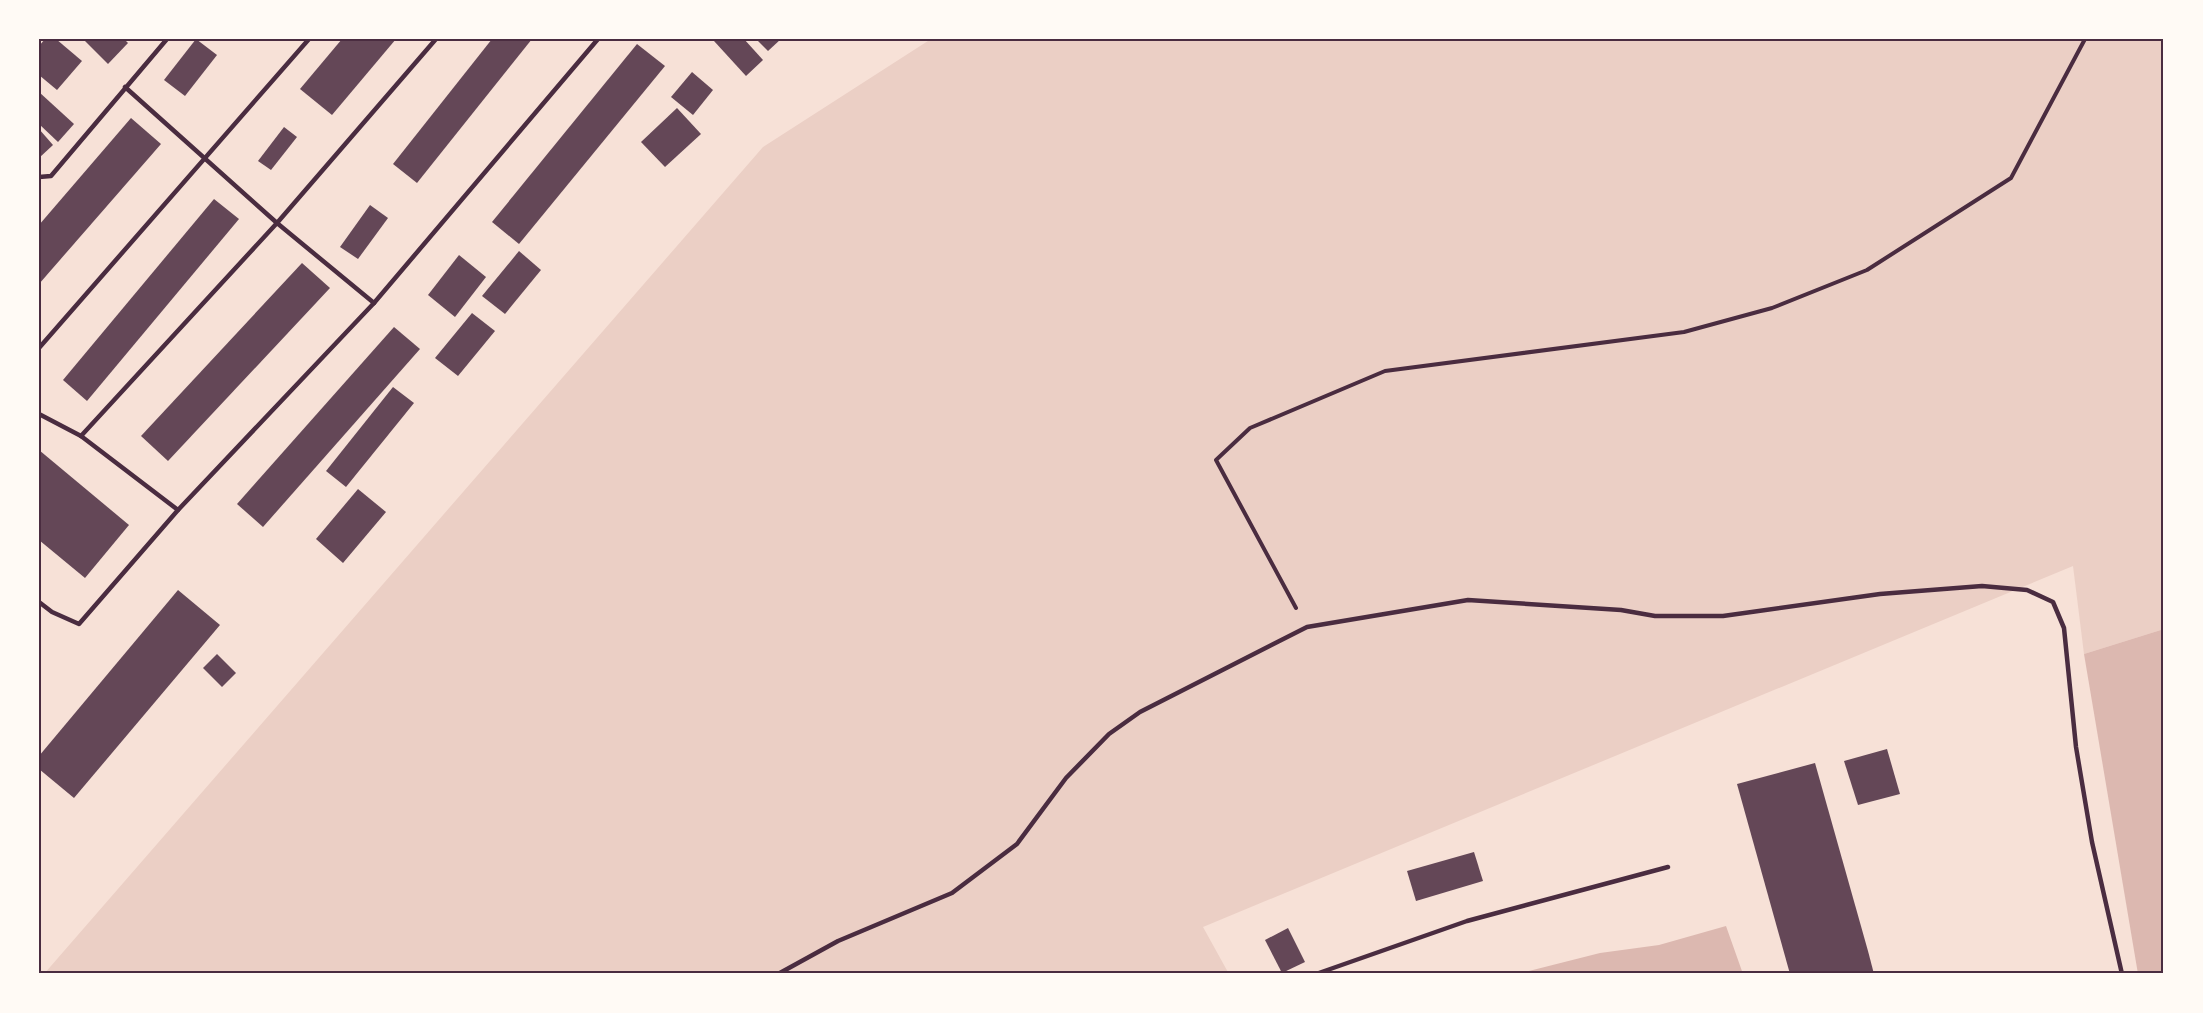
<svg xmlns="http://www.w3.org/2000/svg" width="2203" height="1013" font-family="'Playfair Display',serif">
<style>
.green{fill:#ebcfc5}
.water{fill:#dcb8b0}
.building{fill:#644757}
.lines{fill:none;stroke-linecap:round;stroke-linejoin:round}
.path{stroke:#4a2c40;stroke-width:4}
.service{stroke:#4a2c40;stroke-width:4.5}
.neatline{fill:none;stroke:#4a2c40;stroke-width:2}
</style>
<rect width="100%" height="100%" fill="#f7e1d7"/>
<!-- green -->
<polygon class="green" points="931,39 2164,39 2164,629 2084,654 2073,566 1203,927 1229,974 44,974 763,147"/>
<!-- water -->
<g class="water">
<polygon points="2164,629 2164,974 2138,974 2084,654"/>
<polygon points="1726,926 1743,974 1517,974 1600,953 1659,945"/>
</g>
<!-- building -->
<g class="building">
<polygon points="45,39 56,39 82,61 57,90 39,75 39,46"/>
<polygon points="83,39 124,39 128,43 108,64"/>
<polygon points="196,39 217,55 185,96 164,80"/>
<polygon points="342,39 396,39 332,115 300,89"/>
<polygon points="492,39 532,39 417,183 393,164"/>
<polygon points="716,39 744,39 763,60 746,76 714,41"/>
<polygon points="756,39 781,39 768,51"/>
<polygon points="637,44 665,66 519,244 492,222"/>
<polygon points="692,72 713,90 693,115 671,97"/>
<polygon points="39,92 74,124 58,142 39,124"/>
<polygon points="677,108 701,134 665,167 641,142"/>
<polygon points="131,118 161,144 39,284 39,225"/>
<polygon points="284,127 297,137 271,170 258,161"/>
<polygon points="39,129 53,145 39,158"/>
<polygon points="214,199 239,219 87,401 63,380"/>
<polygon points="370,205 388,218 358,259 340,247"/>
<polygon points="519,251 541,270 505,314 482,296"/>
<polygon points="459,255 486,277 455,317 428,295"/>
<polygon points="302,263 330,288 168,461 141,436"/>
<polygon points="472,313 495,331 458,376 435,358"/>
<polygon points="394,327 420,349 263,527 237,504"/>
<polygon points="393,387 414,403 346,487 326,471"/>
<polygon points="39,450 129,525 85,578 39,540"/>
<polygon points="358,489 386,512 343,563 316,539"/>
<polygon points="178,590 220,625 74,798 39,769 39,756"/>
<polygon points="217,654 236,673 222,687 203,668"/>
<polygon points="1887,749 1900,794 1858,805 1844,761"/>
<polygon points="1815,763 1868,951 1874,974 1790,974 1737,784"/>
<polygon points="1474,852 1483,881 1416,901 1407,871"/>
<polygon points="1288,928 1305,962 1282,973 1265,940"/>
</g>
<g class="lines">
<!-- path -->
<polyline class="path" points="1296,608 1216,460 1250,428 1385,371 1684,332 1772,308 1867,270 2011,178 2085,39"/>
<!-- service -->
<g class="service">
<polyline points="125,87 277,223 374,303"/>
<polyline points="39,177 51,176 167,39"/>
<polyline points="39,348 309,39"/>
<polyline points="39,414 81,436 178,510 374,303 598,39"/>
<polyline points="81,436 277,223 436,39"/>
<polyline points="39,602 52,612 79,624 178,510"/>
<polyline points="778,974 838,941 952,893 1017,844 1066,778 1109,734 1140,712 1307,627 1468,600 1621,610 1655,616 1723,616 1880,594 1982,586 2027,590 2053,602 2064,628 2076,747 2092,842 2122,974"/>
<polyline points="1316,974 1467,921 1668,867"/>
</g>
</g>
<!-- border -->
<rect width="2203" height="1013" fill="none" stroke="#fffaf5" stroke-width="81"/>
<rect x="40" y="40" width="2122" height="932" class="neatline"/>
</svg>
